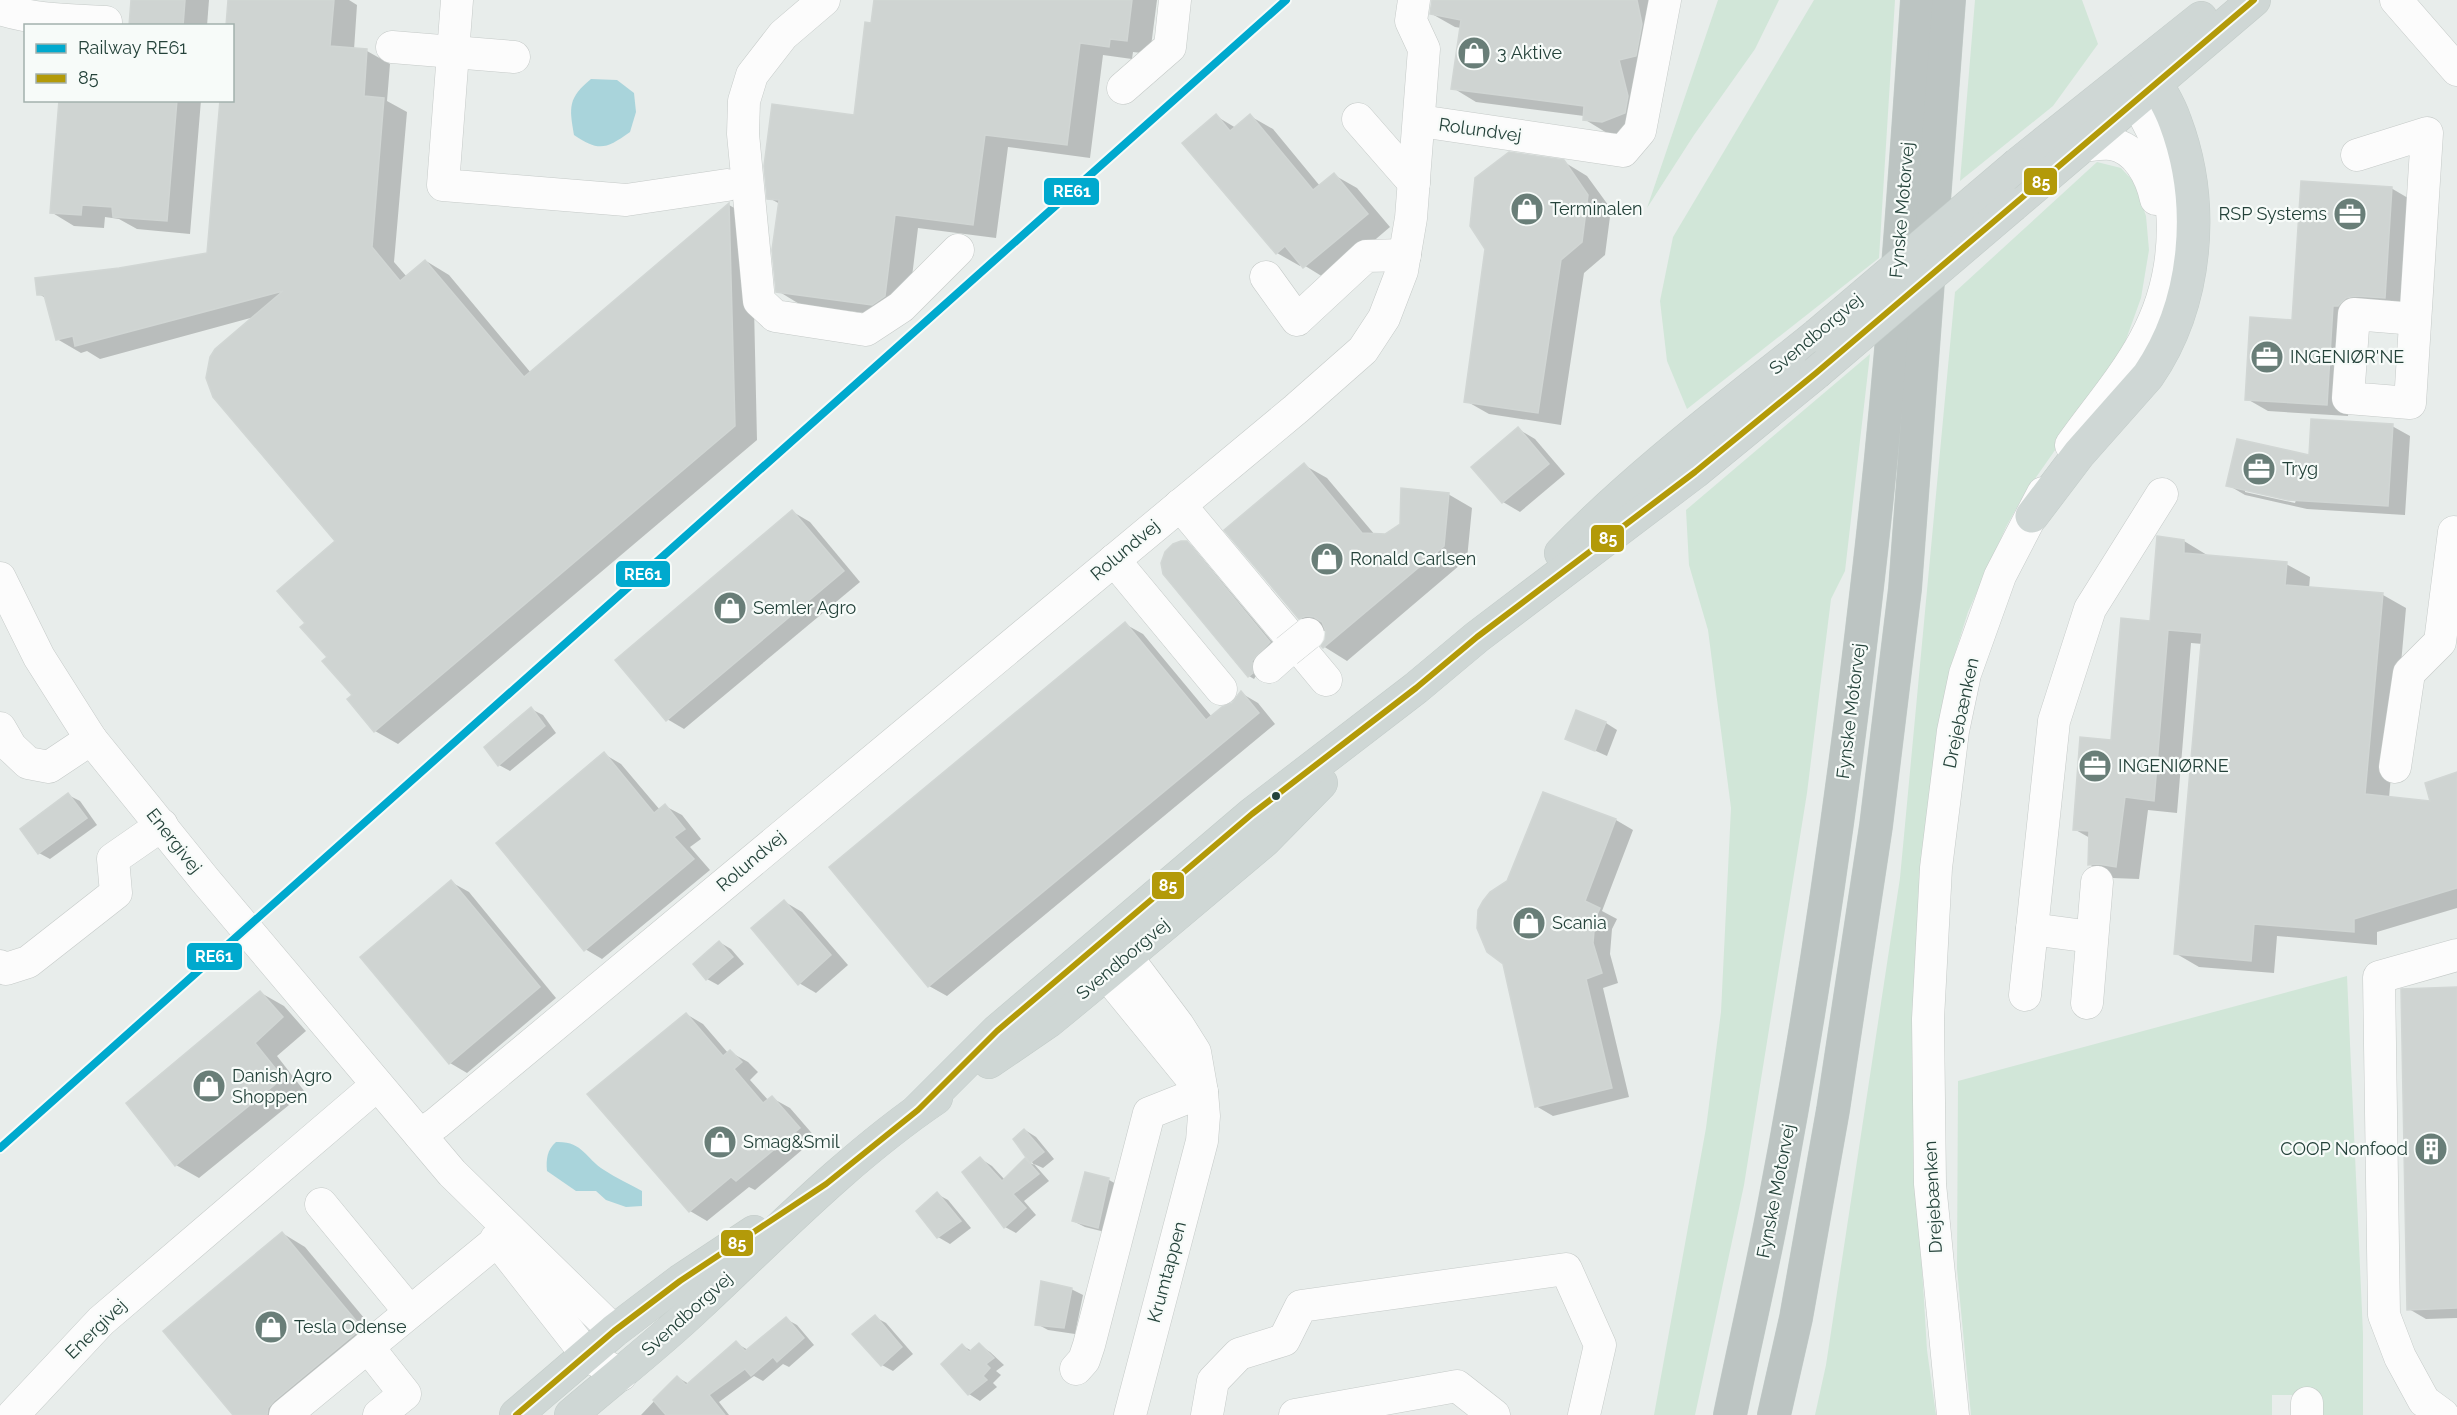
<svg xmlns="http://www.w3.org/2000/svg" width="2457" height="1415" font-family="Raleway,sans-serif">
<style>
.green{fill:#d1e6d8}
.water{fill:#a9d4db}
.shadow{fill:#0003;fill-rule:evenodd}
.building{fill:#cfd4d2;stroke:#d1d6d4;stroke-width:1.5}
.lines{fill:none;stroke-linecap:round;stroke-linejoin:round}
.minor-casing{stroke:#c5cac8;stroke-width:33}
.major-casing{stroke:#c3ccc9;stroke-width:34}
.highway-casing{stroke:#c3ccc9;stroke-width:34}
.minor{stroke:#fcfcfc;stroke-width:32}
.major{stroke:#cfd7d5;stroke-width:33}
.highway{stroke:#bcc4c2;stroke-width:33}
.minor-bridge-casing{stroke:#c5cac8;stroke-width:33;stroke-linecap:butt}
.major-bridge-casing{stroke:#c3ccc9;stroke-width:34;stroke-linecap:butt}
.minor-bridge{stroke:#fcfcfc;stroke-width:32}
.major-bridge{stroke:#cfd7d5;stroke-width:33}
.bus-1-casing{stroke:#f7fbf9;stroke-width:10}
.bus-1{stroke:#b39a09;stroke-width:6}
.rail-1-casing{stroke:#f7fbf9;stroke-width:12}
.rail-1{stroke:#00a9ce;stroke-width:8}
.bus-dot{fill:#24423a;stroke:#f7fbf9;stroke-width:2}
.labels{text-anchor:middle;stroke-width:4.5;stroke-linejoin:round;paint-order:stroke}
.poi-label{font-size:18px;fill:#24423a;stroke:#f7fbf9;text-anchor:start}
.street-label{font-size:18px;fill:#24423a;stroke:#f7fbf9}
.line-badge{stroke:#f7fbf9;stroke-width:2}
.badge-label{font-size:16px;text-anchor:middle;font-weight:bold;fill:#fff}
</style>
<rect width="100%" height="100%" fill="#e8edeb"/>
<!-- green -->
<g class="green">
<polygon points="1718,0 1779,0 1755,49 1694,135 1647,208"/>
<polygon points="1814,0 1895,0 1879,258 1687,409 1667,361 1660,301 1673,237"/>
<polygon points="1975,0 2082,0 2098,44 2053,106 1960,181"/>
<polygon points="2097,162 2121,168 2134,182 2146,216 2149,250 2141,298 2119,359 2025,493 2006,527 1968,612 1951,666 1932,772 1921,878 1913,1120 1927,1350 1936,1415 1815,1415 1826,1365 1900,878 1955,292"/>
<polygon points="1870,354 1845,571 1831,599 1807,793 1744,1185 1695,1415 1654,1415 1706,1128 1721,1012 1731,808 1708,630 1689,565 1686,510"/>
<polygon points="2347,976 2363,1334 2363,1415 2319,1415 2318,1395 2272,1395 2272,1415 1971,1415 1957,1269 1958,1081"/>
</g>
<!-- water -->
<g class="water">
<path d="M591,79L617,80L634,93L636,112L630,132C606,149 599,152 574,135C569,107 568,98 591,79Z"/>
<path d="M556,1142C583,1141 585,1158 604,1170C616,1178 630,1184 642,1191V1206L626,1207L606,1200L596,1191H576L547,1171C546,1159 547,1150 556,1142Z"/>
</g>
<!-- shadow -->
<g class="shadow">
<polygon points="132,0 209,0 207,26 130,26"/>
<polygon points="229,0 349,0 357,5 354,50 367,51 390,64 387,101 407,112 394,262 407,277 426,261 449,275 531,373 729,205 752,218 757,440 398,744 375,731 349,699 354,695 307,623 337,541 210,387 208,368 217,350 254,317 100,359 87,351 81,353 57,339 47,299 39,294 119,270 209,255 232,100 232,26"/>
<polygon points="876,0 1157,0 1150,54 1133,52 1132,59 1103,55 1090,158 1008,147 996,238 918,228 908,309 896,317 801,305 778,291 780,204 769,198 855,116"/>
<polygon points="1433,0 1657,0 1626,134 1607,133 1584,119 1584,116 1476,102 1453,88 1461,28 1455,27 1432,14"/>
<polygon points="61,100 201,100 190,234 137,229 119,219 105,217 104,228 74,226 51,212"/>
<polygon points="1216,116 1236,128 1250,116 1273,129 1320,186 1334,175 1357,188 1390,227 1328,280 1302,264 1300,266 1277,253"/>
<polygon points="1564,162 1587,176 1611,209 1605,255 1584,273 1561,425 1489,414 1466,401"/>
<polygon points="2391,188 2413,201 2406,310 2354,317 2348,416 2268,411 2247,399 2294,322"/>
<path d="M2392,426L2410,436L2405,515L2307,509L2245,495L2228,485ZM2245,489L2296,500L2295,503L2245,492Z"/>
<polygon points="1518,429 1535,439 1565,474 1520,512 1503,502"/>
<polygon points="1304,465 1327,478 1375,535 1385,535 1448,494 1472,508 1467,559 1347,661 1323,646 1326,640 1328,630 1323,631 1300,618"/>
<polygon points="793,512 810,522 860,582 684,729 667,719"/>
<polygon points="2184,541 2207,555 2207,557 2286,564 2310,577 2309,589 2383,595 2406,608 2389,798 2432,803 2457,774 2457,908 2377,932 2377,945 2277,936 2274,973 2199,967 2175,953 2203,644 2191,643 2177,813 2148,810 2139,879 2112,878 2089,864 2090,838 2074,829 2112,742 2151,623"/>
<polygon points="1186,543 1192,546 1275,645 1254,679 1249,676"/>
<polygon points="1125,624 1143,634 1212,717 1233,704 1241,693 1258,703 1275,724 947,996 929,986"/>
<polygon points="531,709 543,715 556,733 510,771 499,765"/>
<polygon points="1606,723 1617,730 1607,756 1567,738"/>
<polygon points="604,754 621,764 660,810 665,806 682,815 701,839 690,847 710,870 602,959 585,949"/>
<polygon points="68,795 80,801 97,825 50,859 39,853"/>
<polygon points="1616,820 1633,830 1602,911 1617,919 1612,929 1610,954 1618,983 1603,988 1629,1097 1553,1116 1536,1106 1504,963"/>
<polygon points="451,882 469,892 556,998 467,1073 450,1063"/>
<polygon points="785,902 802,912 848,965 816,993 799,983"/>
<polygon points="719,942 731,949 744,964 718,985 707,979"/>
<polygon points="2457,989 2457,1318 2426,1319 2409,1309"/>
<polygon points="261,993 284,1006 306,1031 277,1056 305,1092 199,1178 176,1165 128,1103"/>
<polygon points="686,1014 703,1024 728,1053 730,1052 748,1062 758,1072 750,1080 769,1101 772,1098 790,1108 816,1138 755,1190 749,1187 707,1221 690,1211"/>
<polygon points="1025,1130 1036,1137 1054,1159 1043,1168 1034,1164 1049,1181 1024,1201 1036,1215 1016,1233 1005,1227 981,1159 992,1166 1005,1180 1025,1160 1034,1165 1015,1139"/>
<polygon points="1109,1180 1120,1186 1109,1233 1085,1227 1073,1221"/>
<polygon points="937,1194 948,1200 971,1228 950,1244 938,1237"/>
<polygon points="282,1233 305,1247 384,1342 296,1415 235,1415"/>
<polygon points="1071,1289 1083,1295 1075,1334 1048,1330 1037,1324"/>
<polygon points="875,1317 886,1323 913,1354 893,1371 882,1365"/>
<polygon points="786,1319 797,1325 814,1345 789,1367 783,1364 763,1381 754,1376 719,1402 729,1415 641,1415 677,1377 689,1384 736,1343 748,1350"/>
<polygon points="979,1345 990,1352 1004,1365 996,1371 1001,1375 993,1383 997,1387 980,1401 969,1394 963,1346 972,1351"/>
</g>
<!-- building -->
<g class="building">
<polygon points="131,0 185,0 183,26 129,26"/>
<polygon points="228,0 334,0 330,46 367,49 364,96 384,98 372,247 400,281 425,260 524,377 729,203 735,426 374,732 347,699 352,695 322,661 327,657 300,627 305,623 277,591 335,541 213,397 206,378 210,357 215,349 283,291 75,346 73,336 56,340 44,295 37,295 35,278 119,268 207,253 220,100 232,100 232,26 226,26"/>
<polygon points="874,0 1132,0 1127,41 1110,39 1109,47 1080,43 1067,145 985,135 973,225 895,215 885,296 872,305 776,292 772,250 779,200 767,199 764,166 772,104 854,115 865,22 871,23"/>
<polygon points="1432,0 1637,0 1642,24 1636,56 1619,60 1628,96 1625,113 1602,122 1583,120 1584,106 1451,89 1461,20 1430,14"/>
<polygon points="59,100 177,100 167,221 113,217 112,207 82,205 81,215 50,213"/>
<polygon points="1216,114 1230,131 1250,114 1313,190 1334,173 1368,214 1303,268 1285,246 1276,254 1182,143"/>
<polygon points="1509,152 1564,160 1588,195 1582,242 1561,260 1538,413 1464,402 1485,249 1470,226 1475,178"/>
<polygon points="2301,181 2392,187 2385,298 2355,296 2346,298 2338,306 2333,306 2327,405 2245,400 2250,317 2292,320"/>
<polygon points="2311,419 2393,424 2388,506 2288,500 2226,486 2237,439 2309,455"/>
<polygon points="1518,427 1549,464 1502,503 1471,467"/>
<polygon points="1304,463 1362,533 1385,534 1400,524 1401,488 1449,493 1444,546 1323,648 1321,646 1325,640 1326,632 1322,622 1314,617 1306,616 1299,619 1224,530"/>
<polygon points="792,510 844,571 666,721 615,660"/>
<polygon points="2157,536 2184,540 2184,553 2287,562 2285,585 2383,593 2365,794 2430,801 2425,783 2457,772 2457,888 2354,919 2354,932 2254,924 2251,961 2174,954 2202,633 2168,630 2154,801 2125,797 2116,867 2098,864 2088,865 2089,831 2073,830 2080,737 2111,740 2121,618 2150,621"/>
<polygon points="1181,541 1187,541 1270,642 1252,661 1253,673 1248,677 1163,574 1161,563 1165,552 1173,544"/>
<polygon points="1125,622 1206,720 1222,707 1232,703 1241,691 1259,713 928,987 829,867"/>
<polygon points="531,707 545,726 498,766 484,747"/>
<polygon points="1576,710 1606,722 1595,751 1565,739"/>
<polygon points="604,752 654,813 665,804 685,829 674,837 694,859 584,951 496,843"/>
<polygon points="1543,792 1616,819 1585,901 1600,908 1595,919 1593,943 1602,973 1586,979 1612,1088 1535,1107 1503,964 1487,952 1477,928 1478,910 1483,901 1490,892 1507,881"/>
<polygon points="68,793 87,818 38,854 20,829"/>
<polygon points="451,880 540,987 449,1064 360,957"/>
<polygon points="784,900 831,955 798,985 751,928"/>
<polygon points="719,941 733,957 706,980 693,964"/>
<polygon points="2457,987 2457,1308 2407,1310 2401,989"/>
<polygon points="260,991 283,1017 255,1043 283,1078 175,1166 126,1103"/>
<polygon points="686,1013 723,1056 730,1050 742,1062 734,1069 763,1103 772,1096 800,1128 736,1181 731,1177 689,1212 587,1094"/>
<polygon points="1024,1129 1044,1152 1030,1163 1013,1139"/>
<polygon points="980,1157 1002,1181 1025,1158 1039,1174 1013,1194 1026,1208 1004,1228 962,1172"/>
<polygon points="1085,1172 1109,1178 1098,1228 1072,1221"/>
<polygon points="937,1192 961,1221 937,1238 916,1211"/>
<polygon points="282,1232 362,1328 274,1401 268,1408 267,1415 233,1415 163,1331"/>
<polygon points="1041,1281 1072,1288 1064,1328 1035,1325"/>
<polygon points="875,1315 902,1347 881,1366 852,1334"/>
<polygon points="786,1317 804,1338 777,1362 773,1357 751,1376 745,1369 709,1395 725,1415 666,1415 653,1400 677,1376 686,1385 736,1341 745,1351"/>
<polygon points="979,1343 994,1358 986,1364 990,1368 983,1376 987,1380 968,1395 941,1364 962,1344 969,1352"/>
</g>
<g class="lines">
<defs>
<g id="minor">
<polyline points="457,0 443,185 626,200 727,185"/>
<polyline points="824,0 783,35 752,75 744,101 743,134 759,301 775,316 866,330 901,307 958,250"/>
<polyline points="2396,0 2457,70"/>
<path d="M0,9C34,20 70,20 106,22"/>
<polyline points="392,47 514,57"/>
<polyline points="1123,88 1170,47 1175,0"/>
<polyline points="1358,119 1414,183"/>
<polyline points="1420,121 1623,151 1640,131 1665,0"/>
<path d="M2082,146C2092,145 2101,143 2111,144C2137,148 2151,176 2156,199"/>
<polyline points="2357,155 2427,133 2410,403 2348,398 2354,314 2415,319"/>
<polyline points="1266,277 1297,320 1366,256 1405,255"/>
<path d="M2071,445C2095,411 2124,378 2144,341C2185,267 2182,172 2136,102L2140,74"/>
<polyline points="1180,505 1326,680"/>
<polyline points="1114,560 1221,689"/>
<polyline points="0,578 39,657 91,739 205,880 452,1173 614,1331"/>
<polyline points="1269,667 1287,651"/>
<polyline points="0,728 11,747 28,763 49,767 91,739"/>
<polyline points="2395,767 2409,673 2440,642 2454,532"/>
<polyline points="2032,929 2092,937"/>
<polyline points="1111,936 1178,1025 1195,1052 1202,1092 1204,1116 1202,1141 1130,1415"/>
<polyline points="1090,954 1193,1080"/>
<polyline points="0,966 6,969 28,962 116,893 113,859 162,825"/>
<polyline points="2025,995 2054,721 2090,609 2162,494"/>
<polyline points="2087,1003 2097,882"/>
<polyline points="420,1135 437,1123 1296,409 1363,350 1384,318 1402,271 1411,218 1424,49 1411,21 1414,0"/>
<polyline points="321,1204 410,1312"/>
<polyline points="496,1239 587,1355 621,1375"/>
<polyline points="368,1347 405,1394 379,1415"/>
<polyline points="1076,1369 1084,1360 1089,1345 1149,1113 1202,1092"/>
<polyline points="2307,1403 2307,1415"/>
<polyline points="13,1415 101,1321 377,1085"/>
<polyline points="285,1415 510,1230"/>
<polyline points="1207,1415 1213,1381 1239,1354 1284,1340 1301,1306 1566,1269 1600,1345 1584,1415"/>
<polyline points="1295,1415 1457,1386 1494,1415"/>
<polyline points="1953,1415 1930,1184 1928,1019 1936,868 1953,731 1965,674 2000,576 2043,493"/>
<polyline points="2443,1415 2424,1401 2400,1357 2384,1315 2379,977 2457,955"/>
</g>
<g id="major">
<polyline points="2018,164 2201,18"/>
<polyline points="2013,205 2254,0"/>
<path d="M2032,516L2079,454L2148,376C2198,303 2206,203 2175,121C2168,101 2155,82 2144,65"/>
<path d="M1561,553C1639,473 1730,405 1817,335"/>
<polyline points="989,1062 1049,1021 1106,974 1264,841 1321,783"/>
<polyline points="918,1110 997,1031 1252,814 1416,688 1477,637 1695,472 1816,373"/>
<polyline points="516,1415 614,1331 680,1281 754,1232"/>
<path d="M571,1415C614,1378 658,1344 699,1305C776,1233 849,1157 936,1098"/>
</g>
<g id="highway">
<path d="M1730,1415C1744,1347 1760,1279 1773,1211C1813,1005 1843,796 1867,587C1890,392 1904,196 1917,0"/>
<polyline points="1774,1415 1796,1318 1833,1110 1876,826 1905,589 1949,0"/>
</g>
</defs>
<!-- minor casing -->
<use href="#minor" class="minor-casing"/>
<!-- major casing -->
<use href="#major" class="major-casing"/>
<!-- highway casing -->
<use href="#highway" class="highway-casing"/>
<!-- minor -->
<use href="#minor" class="minor"/>
<!-- major -->
<use href="#major" class="major"/>
<!-- highway -->
<use href="#highway" class="highway"/>
<defs>
<polyline id="minor-bridge" points="1287,651 1308,634"/>
<g id="major-bridge">
<polyline points="1817,335 2018,164"/>
<polyline points="1816,373 2013,205"/>
</g>
</defs>
<!-- minor-bridge casing -->
<use href="#minor-bridge" class="minor-bridge-casing"/>
<!-- major-bridge casing -->
<use href="#major-bridge" class="major-bridge-casing"/>
<!-- minor-bridge -->
<use href="#minor-bridge" class="minor-bridge"/>
<!-- major-bridge -->
<use href="#major-bridge" class="major-bridge"/>
<defs>
<polyline id="bus-1" points="516,1415 614,1331 680,1281 826,1184 918,1110 997,1031 1252,814 1416,688 1477,637 1695,472 1816,373 2254,0"/>
</defs>
<!-- bus-1 casing -->
<use href="#bus-1" class="bus-1-casing"/>
<!-- bus-1 -->
<use href="#bus-1" class="bus-1"/>
<defs>
<polyline id="rail-1" points="0,1148 1286,0"/>
</defs>
<!-- rail-1 casing -->
<use href="#rail-1" class="rail-1-casing"/>
<!-- rail-1 -->
<use href="#rail-1" class="rail-1"/>
</g>
<!-- icons -->
<defs>
<symbol id="shop-disc" viewBox="-11 -11 22 22"><circle r="9.5" fill="#697e78" stroke="#f7fbf9"/><path d="M-5-2.5h2.3a2.7 3.5 0 0 1 5.4 0H5L5.5 6h-11ZM-1.5-2.5h3a1.5 2.3 0 0 0-3 0Z" fill="#fff"/></symbol>
<symbol id="office-disc" viewBox="-11 -11 22 22"><circle r="9.5" fill="#697e78" stroke="#f7fbf9"/><path d="M-6-3h4V-5.5h4V-3h4V5H-6ZM-1-4.5V-3h2v-1.5ZM-6 0V1H6V0Z" fill="#fff"/></symbol>
<symbol id="building-disc" viewBox="-11 -11 22 22"><circle r="9.5" fill="#697e78" stroke="#f7fbf9"/><path d="M-4-6H4V6H1V3H-1V6H-4ZM-2.5-4.3h1.7v1.8h-1.7ZM.8-4.3h1.7v1.8H.8ZM-2.5-1h1.7V.8h-1.7ZM.8-1h1.7V.8H.8Z" fill="#fff"/></symbol>
</defs>
<g fill-rule="evenodd">
<use href="#shop-disc" x="1455" y="34" width="38" height="38"/>
<use href="#shop-disc" x="1508" y="190" width="38" height="38"/>
<use href="#office-disc" x="2331" y="195" width="38" height="38"/>
<use href="#office-disc" x="2248" y="338" width="38" height="38"/>
<use href="#office-disc" x="2240" y="450" width="38" height="38"/>
<use href="#shop-disc" x="1308" y="540" width="38" height="38"/>
<use href="#shop-disc" x="711" y="589" width="38" height="38"/>
<use href="#office-disc" x="2076" y="747" width="38" height="38"/>
<use href="#shop-disc" x="1510" y="904" width="38" height="38"/>
<use href="#shop-disc" x="190" y="1067" width="38" height="38"/>
<use href="#shop-disc" x="701" y="1123" width="38" height="38"/>
<use href="#building-disc" x="2412" y="1130" width="38" height="38"/>
<use href="#shop-disc" x="252" y="1308" width="38" height="38"/>
</g>
<!-- markers -->
<circle class="bus-dot" cx="1276" cy="796" r="5"/>
<g class="labels">
<!-- poi labels -->
<g class="poi-label">
<text x="1497" y="59">3 Aktive</text>
<text x="1550" y="215">Terminalen</text>
<text x="2327" y="220" text-anchor="end">RSP Systems</text>
<text x="2290" y="363">INGENIØR'NE</text>
<text x="2282" y="475">Tryg</text>
<text x="1350" y="565">Ronald Carlsen</text>
<text x="753" y="614">Semler Agro</text>
<text x="2118" y="772">INGENIØRNE</text>
<text x="1552" y="929">Scania</text>
<text x="232" y="1082">Danish Agro<tspan x="232" dy="21">Shoppen</tspan></text>
<text x="743" y="1148">Smag&amp;Smil</text>
<text x="2408" y="1155" text-anchor="end">COOP Nonfood</text>
<text x="294" y="1333">Tesla Odense</text>
</g>
<!-- street labels -->
<g class="street-label">
<text transform="translate(1480 130) rotate(8)" y="6">Rolundvej</text>
<text transform="translate(1902 210) rotate(-85)" y="6">Fynske Motorvej</text>
<text transform="translate(1816 334) rotate(-40)" y="6">Svendborgvej</text>
<text transform="translate(1125 550) rotate(-40)" y="6">Rolundvej</text>
<text transform="translate(1851 711) rotate(-83)" y="6">Fynske Motorvej</text>
<text transform="translate(1961 713) rotate(-78)" y="6">Drejebænken</text>
<text transform="translate(174 841) rotate(52)" y="6">Energivej</text>
<text transform="translate(751 861) rotate(-40)" y="6">Rolundvej</text>
<text transform="translate(1123 959) rotate(-40)" y="6">Svendborgvej</text>
<text transform="translate(1776 1191) rotate(-79)" y="6">Fynske Motorvej</text>
<text transform="translate(1933 1197) rotate(-93)" y="6">Drejebænken</text>
<text transform="translate(1167 1272) rotate(-75)" y="6">Krumtappen</text>
<text transform="translate(687 1314) rotate(-42)" y="6">Svendborgvej</text>
<text transform="translate(96 1329) rotate(-44)" y="6">Energivej</text>
</g>
</g>
<g class="line-badge">
<rect x="2023" y="167" width="35" height="29" rx="6" fill="#b39a09"/>
<rect x="1043" y="177" width="57" height="29" rx="6" fill="#00a9ce"/>
<rect x="1590" y="524" width="35" height="29" rx="6" fill="#b39a09"/>
<rect x="615" y="560" width="56" height="28" rx="6" fill="#00a9ce"/>
<rect x="1151" y="871" width="34" height="29" rx="6" fill="#b39a09"/>
<rect x="186" y="942" width="57" height="29" rx="6" fill="#00a9ce"/>
<rect x="720" y="1229" width="34" height="28" rx="6" fill="#b39a09"/>
</g>
<g class="badge-label">
<text x="2041" y="188">85</text>
<text x="1072" y="197">RE61</text>
<text x="1608" y="544">85</text>
<text x="643" y="580">RE61</text>
<text x="1168" y="891">85</text>
<text x="214" y="962">RE61</text>
<text x="737" y="1249">85</text>
</g>
<!-- legend -->
<rect x="24" y="24" width="210" height="78" fill="#f7fbf9" stroke="#a3b1ad" stroke-width="1.5"/>
<rect x="36" y="44" width="30" height="9" fill="#00a9ce" stroke="#a3b1ad" stroke-width="1.5"/>
<text x="78" y="54" font-size="18" fill="#24423a">Railway RE61</text>
<rect x="36" y="74" width="30" height="9" fill="#b39a09" stroke="#a3b1ad" stroke-width="1.5"/>
<text x="78" y="84" font-size="18" fill="#24423a">85</text>
</svg>
